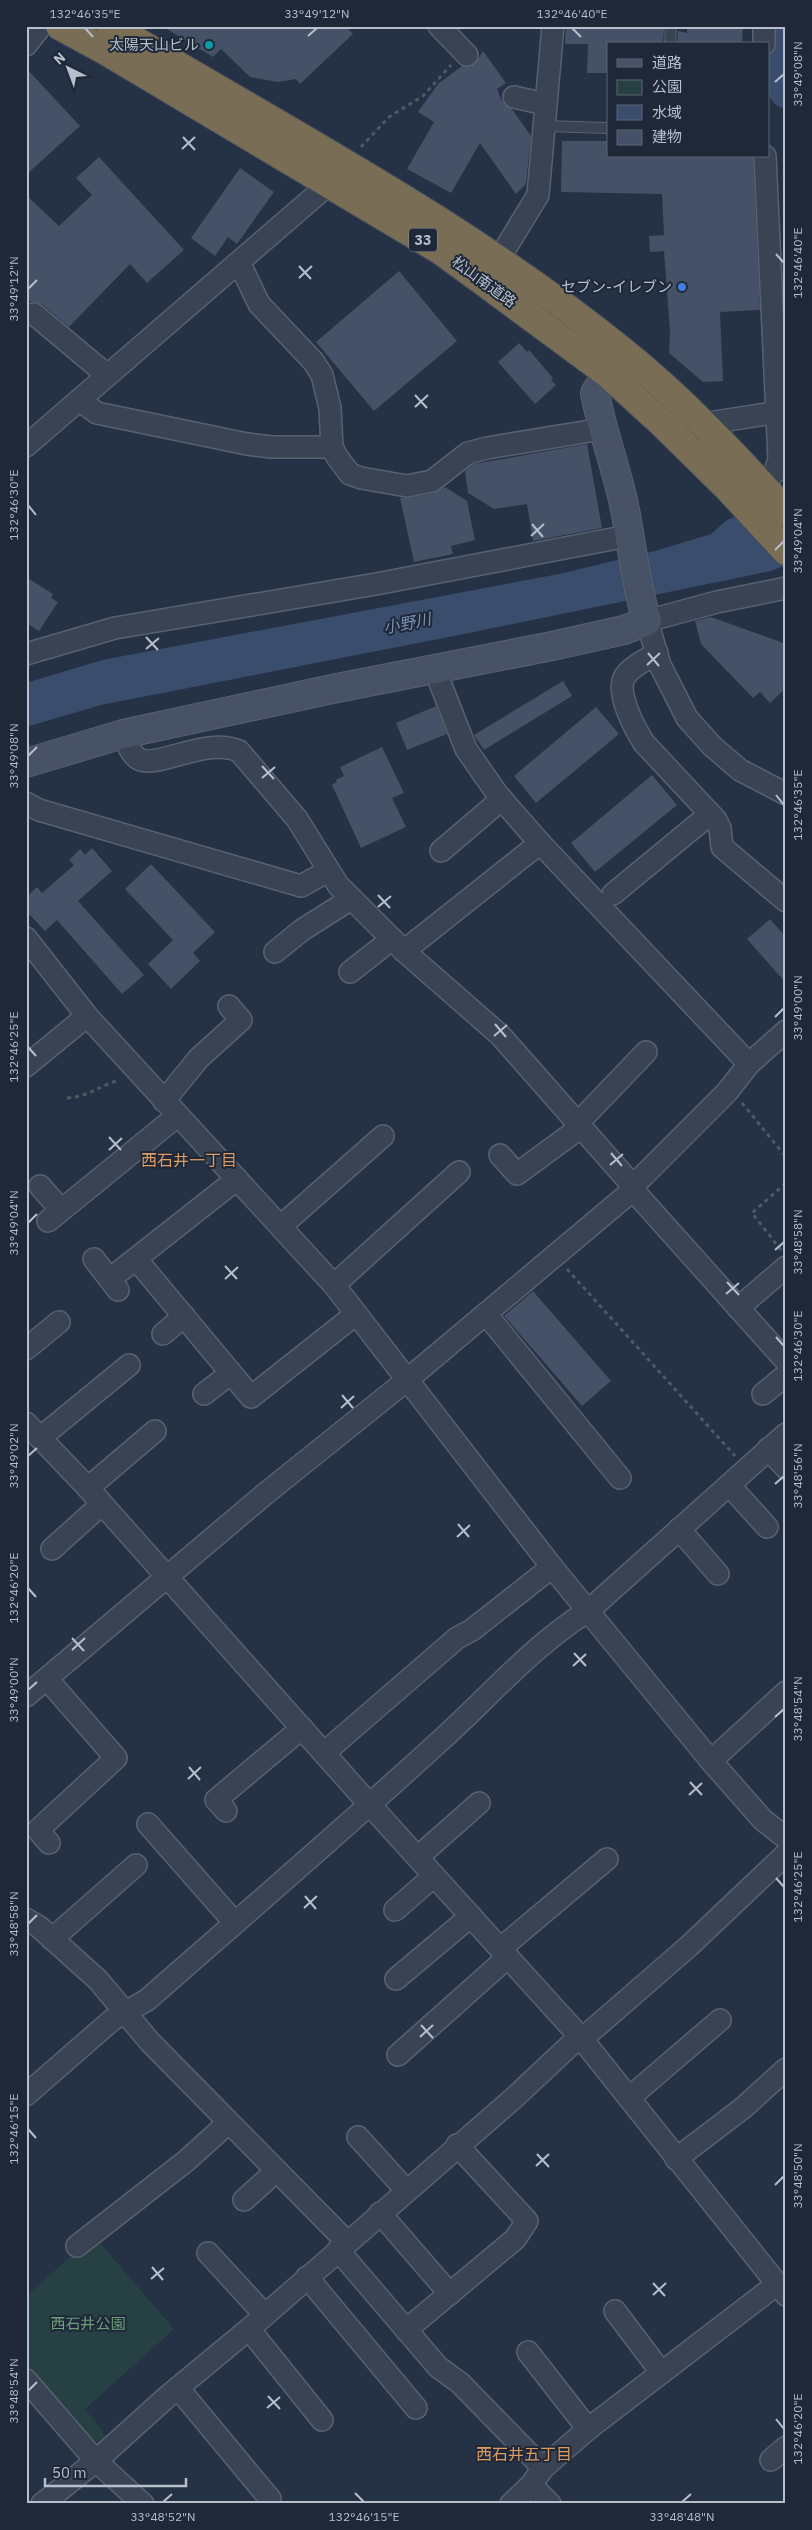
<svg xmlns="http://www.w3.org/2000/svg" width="812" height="2530" font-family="'IBM Plex Sans','Noto Sans JP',sans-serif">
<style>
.green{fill:#274044}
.water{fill:#3a4d6d}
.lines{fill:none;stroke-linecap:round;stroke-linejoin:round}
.river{stroke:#3a4d6d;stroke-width:34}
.building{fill:#445166}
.lane-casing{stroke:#586170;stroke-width:12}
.street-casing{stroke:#586170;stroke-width:24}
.secondary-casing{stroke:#586170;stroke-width:30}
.highway-casing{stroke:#444e5d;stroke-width:30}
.path{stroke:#465d61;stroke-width:3;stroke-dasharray:4 4;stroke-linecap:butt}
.lane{stroke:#3a4353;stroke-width:10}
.street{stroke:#3a4353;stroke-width:21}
.secondary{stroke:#475266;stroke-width:28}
.highway{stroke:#796d56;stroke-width:28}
.ticks{fill:none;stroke:#b7bfcd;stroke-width:2}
.culture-dot{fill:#0f9aa8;stroke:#1e2838;stroke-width:2}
.shop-dot{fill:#3f7fe0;stroke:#1e2838;stroke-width:2}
.labels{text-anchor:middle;stroke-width:4;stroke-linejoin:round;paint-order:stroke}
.shield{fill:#1e2838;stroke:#8992a0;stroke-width:1}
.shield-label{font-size:14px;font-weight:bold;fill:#b7bfcd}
.poi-label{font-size:15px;fill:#b7bfcd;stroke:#1e2838;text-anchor:end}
.street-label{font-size:15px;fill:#b7bfcd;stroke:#1e2838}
.park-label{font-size:15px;fill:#6d9f7a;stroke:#1e2838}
.water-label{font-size:16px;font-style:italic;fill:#7c93b5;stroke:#1e2838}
.neighbourhood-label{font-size:16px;fill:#dc9c63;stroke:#1e2838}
.neatline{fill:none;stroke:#b7bfcd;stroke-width:2}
.ticks-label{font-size:12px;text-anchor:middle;fill:#b7bfcd}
</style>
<rect width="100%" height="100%" fill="#253144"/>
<!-- green -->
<polygon class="green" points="94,2236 174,2329 85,2409 106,2436 99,2442 86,2440 26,2371 26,2296"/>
<!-- water -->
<polygon class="water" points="786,487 786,565 771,571 454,636 101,705 26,727 26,683 102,660 559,574 655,551 711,534 727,520 764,506"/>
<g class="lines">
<!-- river -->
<polyline class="river" points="784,26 786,91"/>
</g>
<!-- building -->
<g class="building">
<polygon points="162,26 345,26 353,34 300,84 296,79 278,82 250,77 221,49 213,57"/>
<polygon points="566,26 652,26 664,29 663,44 608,44 608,73 587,73 588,44 565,44"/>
<polygon points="687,26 743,26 742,44 677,44 678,31 687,33"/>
<polygon points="483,51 506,83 497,89 502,101 512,109 531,136 526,184 516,194 480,143 451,193 407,169 434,122 418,112 438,84 462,66 470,67 475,64"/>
<polygon points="26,68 80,126 26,175"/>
<polygon points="562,141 608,141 608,156 753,156 760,310 720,312 723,381 703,382 669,353 670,331 664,251 650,252 649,236 664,235 662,194 561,192"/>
<polygon points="99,157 184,250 147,283 130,264 69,327 42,304 31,302 26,298 26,195 59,226 92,195 76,178"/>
<polygon points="240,168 274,192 237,244 228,237 215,256 191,238"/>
<polygon points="399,271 457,341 374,411 316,342"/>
<polygon points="519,343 527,352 529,350 553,378 551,380 556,385 535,404 498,362"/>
<polygon points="587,444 602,528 533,541 527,504 494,509 468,493 465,471 474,464"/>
<polygon points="445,487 467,501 475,540 451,546 453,554 414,562 400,498 409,498 434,493"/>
<polygon points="26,577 53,594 51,598 58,602 39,631 26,623"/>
<polygon points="711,617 786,644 786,688 770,703 760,692 753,698 701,644 695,621"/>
<polygon points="563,681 572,696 484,750 474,735"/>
<polygon points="436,706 447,734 407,750 396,723"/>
<polygon points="596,707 619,734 536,803 514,776"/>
<polygon points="382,747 404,793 392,798 406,827 361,848 332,785 337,782 336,780 344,776 340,767"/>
<polygon points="652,775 677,805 595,872 571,843"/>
<polygon points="92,848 112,871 78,901 144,975 122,994 57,920 45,931 26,911 26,897 37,887 42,893 74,865 69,860 80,849 85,855"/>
<polygon points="151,864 215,932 193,953 200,961 171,989 148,964 173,940 125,889"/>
<polygon points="770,919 786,937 786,983 747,939"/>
<polygon points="533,1291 611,1381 582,1406 504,1316"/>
</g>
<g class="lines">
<defs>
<g id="lane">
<polyline points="670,44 671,26"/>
<polyline points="544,126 608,128"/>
</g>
<g id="street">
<polyline points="439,26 467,55"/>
<polyline points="764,44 764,26"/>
<polyline points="26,45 41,26"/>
<polyline points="514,97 545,104"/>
<polyline points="239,262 259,304 313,361 322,375 330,408 332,447 337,457 350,474 361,478 407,486 432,481 468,453 487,448 602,429"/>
<polyline points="491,272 538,195 553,26"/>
<polyline points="34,314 107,375"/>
<polyline points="79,400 97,413 247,444 272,447 332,447"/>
<polyline points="702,424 786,411"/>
<polyline points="26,446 329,184 339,173"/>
<polyline points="761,485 775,472 779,459 765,156"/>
<polyline points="786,588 717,602 647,621 660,665 687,718 712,746 740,770 786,794"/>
<path d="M657,653C646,660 632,666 625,676C615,692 635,729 644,743L716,820L720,828L722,847L786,901"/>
<polyline points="26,654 115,628 376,584 628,536"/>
<polyline points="435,670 466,749 498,795 540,843 749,1064"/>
<path d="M123,734C127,743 130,752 137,758C155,771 205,736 239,751L297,819L338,885L404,951L500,1035L633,1186V1190L786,1361"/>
<polyline points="26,803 39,810 301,886 328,871"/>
<polyline points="441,851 502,799"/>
<polyline points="613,894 710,814"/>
<polyline points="26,938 87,1016 334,1285 552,1567 711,1761 763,1820 786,1838"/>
<polyline points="404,951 540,843"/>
<polyline points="275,952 302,930 351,899"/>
<polyline points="350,972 392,939"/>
<polyline points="26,1066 87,1016"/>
<polyline points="164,1101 199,1058 241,1020 229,1006"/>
<polyline points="578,1123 646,1052"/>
<polyline points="500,1155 517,1174 581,1127"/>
<polyline points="40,1186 61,1210"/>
<polyline points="633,1186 727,1092 749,1064 786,1031"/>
<polyline points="48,1221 177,1116"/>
<polyline points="281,1226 383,1136"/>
<polyline points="94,1259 118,1290"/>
<polyline points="136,1259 251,1397 356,1314"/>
<polyline points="110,1279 237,1179"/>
<polyline points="334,1285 459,1172"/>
<polyline points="738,1308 786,1267"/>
<polyline points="486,1314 620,1478"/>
<polyline points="163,1334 184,1316"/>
<polyline points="26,1349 59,1322"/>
<polyline points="204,1394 231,1373"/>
<polyline points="763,1394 786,1375"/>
<polyline points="26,1423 88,1488 370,1805 582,2039 786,2295"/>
<polyline points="40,1438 129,1365"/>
<polyline points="768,1449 786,1468"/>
<polyline points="729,1485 767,1527"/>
<polyline points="88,1488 155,1431"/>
<polyline points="679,1529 718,1574"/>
<polyline points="52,1549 102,1504"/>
<polyline points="47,1679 116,1758 38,1830 49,1843"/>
<polyline points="26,1696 265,1494 407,1380 633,1190"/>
<polyline points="324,1753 457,1638 472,1630 552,1567"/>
<polyline points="711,1761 786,1692"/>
<polyline points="226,1811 216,1800 302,1728"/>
<polyline points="148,1824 235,1923"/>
<polyline points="418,1857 479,1803"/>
<polyline points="395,1910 434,1876"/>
<polyline points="26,1919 38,1926 98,1980 150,2042 347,2242"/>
<polyline points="52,1939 136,1865"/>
<polyline points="500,1949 607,1859"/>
<polyline points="396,1979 471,1916"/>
<polyline points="582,2039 689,1946 786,1854"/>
<polyline points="398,2055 508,1957"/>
<path d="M26,2095L112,2020L147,2000C245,1914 344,1829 440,1741C489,1697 532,1646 588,1611L786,1434"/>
<polyline points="629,2098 720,2020"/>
<polyline points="358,2137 406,2190"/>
<polyline points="676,2159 743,2108 786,2069"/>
<polyline points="244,2200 275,2172"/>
<polyline points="380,2213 450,2294"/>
<polyline points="77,2246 186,2161 228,2123"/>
<polyline points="338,2250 438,2367 460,2383 543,2468"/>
<polyline points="208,2253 265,2315"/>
<polyline points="307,2277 416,2408"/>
<polyline points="615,2311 661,2372"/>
<polyline points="249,2329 322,2420"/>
<polyline points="406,2330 515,2239 527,2221 457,2145"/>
<polyline points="528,2352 588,2429"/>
<polyline points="26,2380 96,2461 143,2504"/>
<polyline points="178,2388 270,2499"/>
<polyline points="771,2460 786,2447"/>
<polyline points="531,2485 550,2504"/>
<polyline points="42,2504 96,2461 168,2396 249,2329 515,2097 580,2036"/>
<polyline points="511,2504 531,2485 543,2468 588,2429 776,2285"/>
</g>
<path id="secondary" d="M26,763L123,734L337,688L552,646L624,630L647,621C635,583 632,543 624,505C616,467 602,431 595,393L619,354"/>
<g id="highway">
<polyline points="60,26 106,51 440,250 484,282 607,373 664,425 729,489 786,551"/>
<path d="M111,26C284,130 464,223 621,350C681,398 735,455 786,512"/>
</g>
</defs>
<!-- lane casing -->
<use href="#lane" class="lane-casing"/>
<!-- street casing -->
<use href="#street" class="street-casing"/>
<!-- secondary casing -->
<use href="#secondary" class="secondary-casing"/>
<!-- highway casing -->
<use href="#highway" class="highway-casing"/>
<!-- path -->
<g class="path">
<polyline points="361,147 389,117 423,96 451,65"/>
<path d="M67,1098C91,1096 98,1086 120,1080"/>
<polyline points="742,1103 786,1157"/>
<polyline points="781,1250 752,1213 786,1183"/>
<polyline points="567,1269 735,1456"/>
</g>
<!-- lane -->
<use href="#lane" class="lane"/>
<!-- street -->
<use href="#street" class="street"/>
<!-- secondary -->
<use href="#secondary" class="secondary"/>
<!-- highway -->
<use href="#highway" class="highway"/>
</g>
<!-- ticks -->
<path class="ticks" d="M85,28L93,37M572,28L581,37M308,36L317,28M775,82L784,74M183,137L195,150M182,149L195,137M776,254L784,263M299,266L311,279M299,278L312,266M28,289L37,280M415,395L427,408M415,407L428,395M28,505L36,515M532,524L543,537M531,536L544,524M775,550L784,541M146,637L158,650M146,649L159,638M648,653L659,666M647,665L660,653M28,756L37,747M262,766L274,779M262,778L275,767M776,795L784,805M378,895L390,908M378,907L391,896M775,1017L784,1008M495,1024L506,1037M494,1036L507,1025M28,1047L36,1056M109,1137L121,1150M109,1150L122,1138M611,1153L622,1166M610,1165L623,1154M28,1223L37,1214M775,1250L784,1242M225,1266L237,1279M225,1279L238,1267M727,1282L739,1295M726,1294L739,1283M776,1337L784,1346M342,1395L353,1408M341,1408L354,1396M28,1456L37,1448M775,1484L784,1476M458,1524L469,1537M457,1537L470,1525M28,1588L36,1597M72,1638L84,1651M72,1650L85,1638M574,1653L586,1666M573,1666L586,1654M28,1690L37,1682M775,1717L784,1709M189,1767L200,1780M188,1779L201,1767M690,1782L702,1795M689,1795L702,1783M776,1878L784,1887M305,1896L316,1909M304,1908L317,1896M28,1924L37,1915M421,2025L433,2038M420,2037L433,2025M28,2129L36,2138M537,2154L549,2167M536,2166L549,2154M775,2185L784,2176M152,2267L163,2280M151,2279L164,2268M653,2283L665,2296M653,2295L666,2283M28,2391L37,2382M268,2396L280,2409M267,2408L280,2397M776,2419L784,2429M355,2493L364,2502M163,2502L172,2494M682,2502L691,2494"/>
<!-- markers -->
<circle class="culture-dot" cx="209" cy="45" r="5"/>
<circle class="shop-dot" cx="682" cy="287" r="5"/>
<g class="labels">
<!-- shield labels -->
<rect class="shield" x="409" y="228.5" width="28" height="23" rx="4"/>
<g class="shield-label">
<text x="423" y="245">33</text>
</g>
<!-- poi labels -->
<g class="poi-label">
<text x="199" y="50">太陽天山ビル</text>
<text x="672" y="292">セブン-イレブン</text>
</g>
<!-- street labels -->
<g class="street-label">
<text transform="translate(484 282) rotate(36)" y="5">松山南道路</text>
</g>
<!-- park labels -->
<g class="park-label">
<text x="88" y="2329">西石井公園</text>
</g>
<!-- water labels -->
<g class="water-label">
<text transform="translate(407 623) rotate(-11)" y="6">小野川</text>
</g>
<!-- neighbourhood labels -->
<g class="neighbourhood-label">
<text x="189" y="1166">西石井一丁目</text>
<text x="524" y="2460">西石井五丁目</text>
</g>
</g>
<!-- border -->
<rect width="812" height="2530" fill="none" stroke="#1e2838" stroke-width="55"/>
<!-- legend -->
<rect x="607" y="42" width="162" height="115" fill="#1e2838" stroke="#5b6474"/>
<rect x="617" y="59" width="25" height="8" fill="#475266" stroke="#5b6474"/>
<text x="652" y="68" font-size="15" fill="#b7bfcd">道路</text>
<rect x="617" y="80" width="25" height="15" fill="#274044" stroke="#5b6474"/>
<text x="652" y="92" font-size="15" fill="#b7bfcd">公園</text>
<rect x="617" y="105" width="25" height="15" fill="#3a4d6d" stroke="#5b6474"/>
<text x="652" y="118" font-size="15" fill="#b7bfcd">水域</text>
<rect x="617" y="130" width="25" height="15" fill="#445166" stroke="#5b6474"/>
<text x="652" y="142" font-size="15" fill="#b7bfcd">建物</text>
<!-- north arrow -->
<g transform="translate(68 68) rotate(318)" stroke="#1e2838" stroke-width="4" paint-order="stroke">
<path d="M0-4L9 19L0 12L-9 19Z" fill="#b7bfcd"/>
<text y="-8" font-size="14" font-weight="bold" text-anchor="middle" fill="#b7bfcd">N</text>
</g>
<!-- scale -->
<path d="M45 2478v8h141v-8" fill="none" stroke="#b7bfcd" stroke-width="2.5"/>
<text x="52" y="2478" font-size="15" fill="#b7bfcd" stroke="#1e2838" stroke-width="4" paint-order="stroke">50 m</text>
<rect x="28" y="28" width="756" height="2474" class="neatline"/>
<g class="ticks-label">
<text x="85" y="18">132°46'35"E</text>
<text x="317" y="18">33°49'12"N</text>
<text x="572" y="18">132°46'40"E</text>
<text transform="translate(798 74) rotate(-90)" y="4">33°49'08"N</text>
<text transform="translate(798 263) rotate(-90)" y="4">132°46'40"E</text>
<text transform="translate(14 289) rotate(-90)" y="4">33°49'12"N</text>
<text transform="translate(14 505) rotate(-90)" y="4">132°46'30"E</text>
<text transform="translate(798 541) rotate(-90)" y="4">33°49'04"N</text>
<text transform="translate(14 756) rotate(-90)" y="4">33°49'08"N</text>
<text transform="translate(798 805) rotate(-90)" y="4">132°46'35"E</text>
<text transform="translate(798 1008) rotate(-90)" y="4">33°49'00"N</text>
<text transform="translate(14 1047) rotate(-90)" y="4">132°46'25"E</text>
<text transform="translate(14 1223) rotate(-90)" y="4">33°49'04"N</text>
<text transform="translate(798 1242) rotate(-90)" y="4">33°48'58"N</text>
<text transform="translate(798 1346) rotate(-90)" y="4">132°46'30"E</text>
<text transform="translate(14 1456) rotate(-90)" y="4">33°49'02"N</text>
<text transform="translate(798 1476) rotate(-90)" y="4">33°48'56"N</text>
<text transform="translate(14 1588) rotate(-90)" y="4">132°46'20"E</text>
<text transform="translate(14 1690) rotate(-90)" y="4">33°49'00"N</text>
<text transform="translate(798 1709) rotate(-90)" y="4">33°48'54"N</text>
<text transform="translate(798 1887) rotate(-90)" y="4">132°46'25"E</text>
<text transform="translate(14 1924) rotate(-90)" y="4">33°48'58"N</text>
<text transform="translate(14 2129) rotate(-90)" y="4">132°46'15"E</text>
<text transform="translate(798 2176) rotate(-90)" y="4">33°48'50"N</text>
<text transform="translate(14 2391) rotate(-90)" y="4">33°48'54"N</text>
<text transform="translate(798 2429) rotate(-90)" y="4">132°46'20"E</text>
<text x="163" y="2521">33°48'52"N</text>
<text x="364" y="2521">132°46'15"E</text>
<text x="682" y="2521">33°48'48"N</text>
</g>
</svg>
